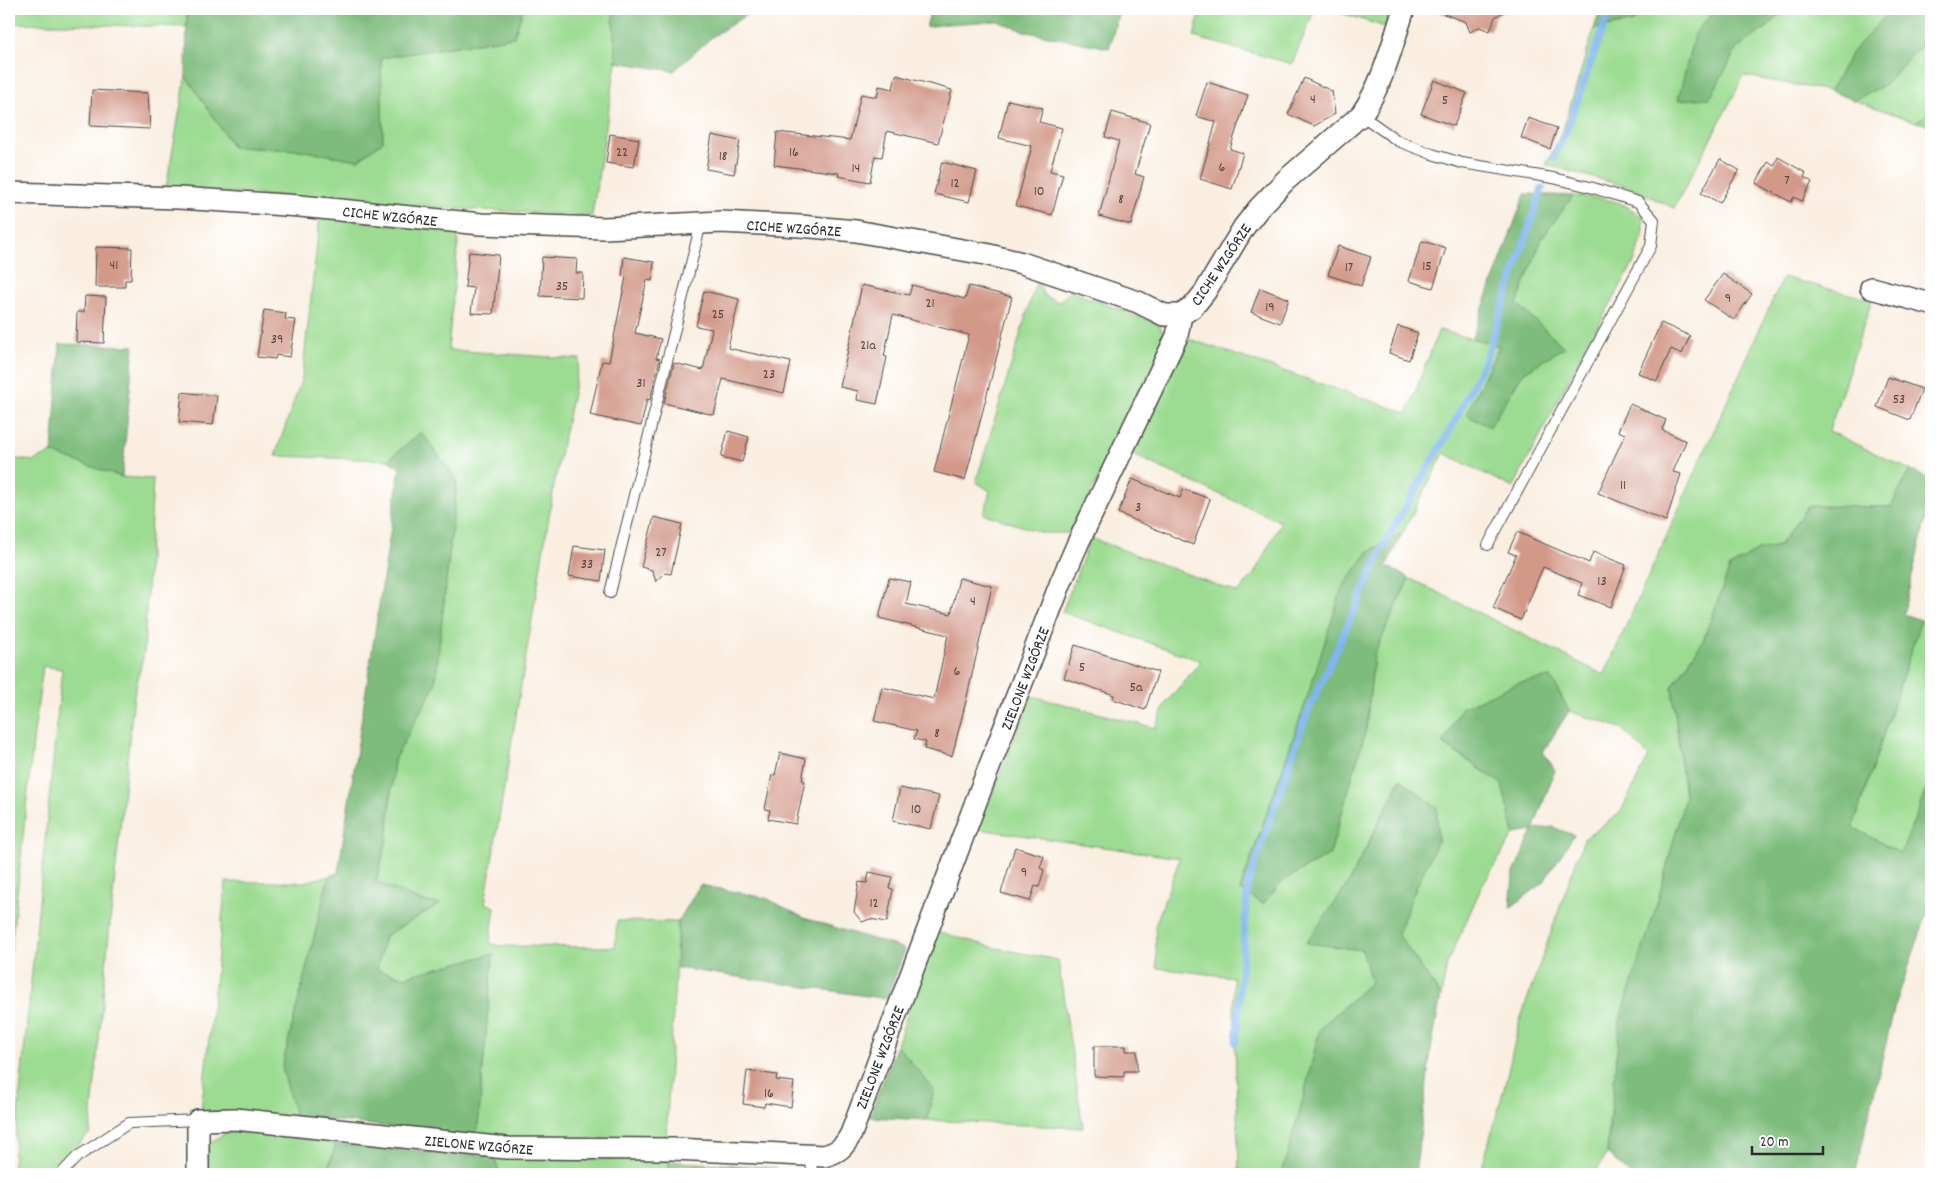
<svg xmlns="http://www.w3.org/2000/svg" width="1940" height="1183" font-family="Dekko,sans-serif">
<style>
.green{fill:#9cdc92;stroke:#64845e}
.forest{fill:#7dbc7c;stroke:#547454}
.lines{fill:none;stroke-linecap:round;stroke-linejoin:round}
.stream{stroke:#81b5ef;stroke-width:7}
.building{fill:#d29888}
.service-casing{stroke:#4a4846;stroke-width:12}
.minor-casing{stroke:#4a4846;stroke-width:24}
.service{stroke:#fff;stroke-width:10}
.minor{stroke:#fff;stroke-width:21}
.labels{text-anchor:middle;stroke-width:4;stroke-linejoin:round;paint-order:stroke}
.number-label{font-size:14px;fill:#554642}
.street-label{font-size:16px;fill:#2b2b2b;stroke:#fff}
</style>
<rect width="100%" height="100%" fill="#fff"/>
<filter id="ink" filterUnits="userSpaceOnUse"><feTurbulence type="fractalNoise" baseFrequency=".02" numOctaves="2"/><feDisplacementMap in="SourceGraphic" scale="10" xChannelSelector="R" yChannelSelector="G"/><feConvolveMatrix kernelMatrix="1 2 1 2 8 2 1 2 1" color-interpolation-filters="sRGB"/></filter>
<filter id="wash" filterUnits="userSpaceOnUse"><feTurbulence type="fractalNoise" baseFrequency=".0096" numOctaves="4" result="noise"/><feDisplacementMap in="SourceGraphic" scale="20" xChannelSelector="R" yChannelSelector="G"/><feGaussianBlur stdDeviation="1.12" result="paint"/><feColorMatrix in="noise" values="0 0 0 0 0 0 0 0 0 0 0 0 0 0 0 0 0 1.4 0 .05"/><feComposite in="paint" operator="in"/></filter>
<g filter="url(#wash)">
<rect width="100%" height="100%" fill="#f9eee0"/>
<!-- green -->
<g class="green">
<polygon points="9,9 187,9 187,27 9,23"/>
<polygon points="523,9 614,9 613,20 616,63 592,216 429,207 166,188 186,76 233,147 299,150 358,160 383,141 381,58 514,37"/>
<polygon points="1178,9 1315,9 1292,64 1194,37 1200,13"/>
<polygon points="1329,9 1391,9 1385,27"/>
<polygon points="1645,9 1717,9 1695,32 1679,100 1710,98 1737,48 1769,26 1785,9 1892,9 1852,52 1830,91 1744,76 1674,208 1629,187 1546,165 1563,129 1594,29 1633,22"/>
<polygon points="1931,40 1931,112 1916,122 1854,100 1886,84 1914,52"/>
<path d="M1573,196C1603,199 1619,197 1643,218V237L1633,264L1579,360L1513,488L1444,453L1403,532L1368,552L1303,710L1240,890L1263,904L1284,880L1330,854L1366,729L1374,655L1409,578L1604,675L1783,277L1872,300L1829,431L1910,470L1891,507L1808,506L1779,546L1758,550L1730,567L1703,641L1672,687L1685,797L1657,904L1609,1119L1607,1153L1595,1174H1480L1505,1085L1519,1023L1584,839L1620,813L1649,756L1621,728L1569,711L1551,677L1443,744L1502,784L1514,834L1482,886L1447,964L1441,996L1398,934L1412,896L1400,779L1349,882L1307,942L1362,950L1371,982L1320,1028L1304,1095L1282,1174H1239L1233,977L1157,968L1155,926L1180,858L978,829L1032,696L1155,728L1166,703L1201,661L1062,612L1091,538L1238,593L1254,574L1281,522L1131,454L1189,339L1407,413L1439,330L1499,346L1466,415L1490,426L1523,373L1564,347L1517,304L1542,238Z"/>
<polygon points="320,217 459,232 448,350 580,359 555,480 485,903 495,907 490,943 498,946 615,947 617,921 678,922 666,1140 477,1137 493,954 403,977 377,970 385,936 439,904 421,901 376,883 387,839 394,760 435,684 457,480 421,432 388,460 275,456 302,378"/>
<polygon points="1037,279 1044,296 1059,302 1070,291 1159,324 1166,338 1072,533 1043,533 984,514 990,491 976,482"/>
<polygon points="52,453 122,477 153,479 144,653 134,695 110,923 90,1133 49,1174 12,1174 62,669 43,666 34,733 9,969 9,458 33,461"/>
<polygon points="1921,620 1931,623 1931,777 1901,854 1853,827"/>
<polygon points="329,876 282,1067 295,1116 201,1111 226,882 304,882"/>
<polygon points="935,931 996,948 1058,960 1083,1128 927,1120 934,1090 897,1045"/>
<polygon points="252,1131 336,1144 326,1174 208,1174 208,1145 225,1133"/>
<polygon points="494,1156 669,1161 669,1174 500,1174"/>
</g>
<!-- forest -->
<g class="forest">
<polygon points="187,9 523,9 514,37 381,58 383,141 358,160 299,150 233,147 186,76"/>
<polygon points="614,9 755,9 712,37 674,71 616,62 613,20"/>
<polygon points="931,9 1120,9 1109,48 1027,32 997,21 946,24 926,27"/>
<polygon points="1600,9 1645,9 1633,22 1594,29"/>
<polygon points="1717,9 1785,9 1769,26 1737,48 1710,98 1678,100 1695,32"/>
<polygon points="1892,9 1931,9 1931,40 1914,52 1886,84 1854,100 1830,91 1852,52"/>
<polygon points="1931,112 1931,126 1916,122"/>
<polygon points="1525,194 1573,196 1542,238 1517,304 1564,347 1523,373 1490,427 1466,415 1499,346 1472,338"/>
<polygon points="60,344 134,346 122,477 52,453"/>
<polygon points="421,432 457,480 435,685 394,760 387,839 376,882 421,901 440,904 385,936 377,970 403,977 493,954 477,1137 295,1116 282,1067 329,876 338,873 400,468 388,460"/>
<polygon points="1910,470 1931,480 1931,497 1903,614 1921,620 1853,827 1901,854 1931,777 1931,902 1894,1009 1855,1174 1629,1174 1607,1153 1620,1020 1657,904 1685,797 1672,687 1703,641 1730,567 1758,550 1779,546 1808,506 1891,507"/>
<polygon points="1403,532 1386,566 1409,578 1374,655 1366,729 1330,854 1284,880 1263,904 1240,890 1303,710 1342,588 1368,552"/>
<polygon points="1551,677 1569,711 1543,752 1555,770 1533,830 1552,827 1574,835 1543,883 1510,908 1513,875 1533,831 1514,834 1502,784 1443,743 1461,708 1518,683"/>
<polygon points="1401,779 1437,808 1438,841 1412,896 1398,934 1441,996 1432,1043 1415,1174 1282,1174 1304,1095 1320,1028 1371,982 1362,950 1306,943 1349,882"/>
<polygon points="700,885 766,898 804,918 905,949 887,999 677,968 678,922"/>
<polygon points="897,1045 934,1090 927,1120 869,1117"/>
<polygon points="336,1144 494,1156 500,1174 326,1174"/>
<polygon points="669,1161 776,1168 782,1174 669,1174"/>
</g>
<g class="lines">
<!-- stream -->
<g class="stream">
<polyline points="1554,158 1569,124 1610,9"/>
<polyline points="1236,1043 1248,884 1305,719 1385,543 1453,425 1486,358 1542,188"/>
</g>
</g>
<g id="blocks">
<!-- building -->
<g class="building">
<polygon points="1436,9 1508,9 1495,17 1490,31 1479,27 1470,32 1466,22 1436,11"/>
<polygon points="896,75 952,90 938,143 887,131 882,157 875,156 870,182 838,176 839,173 774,165 777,132 850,140 861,94 877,97 879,86 893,89"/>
<polygon points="1304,78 1332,91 1335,114 1314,126 1288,114"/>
<polygon points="1434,80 1467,93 1454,126 1421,114"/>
<polygon points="1207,82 1248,95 1230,149 1243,153 1232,189 1200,179 1216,122 1196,116"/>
<polygon points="92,90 148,93 150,129 90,126"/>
<polygon points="1008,100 1043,108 1039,122 1062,128 1050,171 1063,174 1052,215 1016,206 1032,146 999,138"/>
<polygon points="1112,112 1150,123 1135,174 1144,177 1131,225 1099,216 1119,141 1105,137"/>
<polygon points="1528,118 1557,128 1550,149 1521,138"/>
<polygon points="610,134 639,139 634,167 606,163"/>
<polygon points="712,135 740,141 734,174 706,169"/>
<polygon points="1778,157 1806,173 1804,177 1812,182 1802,201 1794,197 1791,202 1756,183 1768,162 1774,166"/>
<polygon points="1720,159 1739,170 1720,203 1701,193"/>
<polygon points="942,162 977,171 969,202 934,194"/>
<polygon points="1422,241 1446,248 1433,288 1409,281"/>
<polygon points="1338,246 1371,257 1361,286 1328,275"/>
<polygon points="96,247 132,248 131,280 125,280 125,287 95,287"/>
<polygon points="469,252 499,255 493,314 471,313 474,288 465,287"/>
<polygon points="542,257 577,259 576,273 583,273 582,298 540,296"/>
<polygon points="624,257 654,262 652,281 647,280 635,333 661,339 656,358 660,359 650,400 647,399 641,426 590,415 602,361 609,362 626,277 622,276"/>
<polygon points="1723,274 1752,294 1734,320 1704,300"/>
<polygon points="862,285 909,295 912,285 965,299 969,286 1012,297 965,480 934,472 969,335 893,315 884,356 887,357 877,404 857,400 858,391 840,387"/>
<polygon points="1260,288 1289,299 1280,323 1251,312"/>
<polygon points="704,291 739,299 728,348 791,362 784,393 723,379 714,415 664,403 674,363 703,370 712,329 696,326"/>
<polygon points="85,296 106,297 104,343 76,342 77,312 84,312"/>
<polygon points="264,310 286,313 285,319 296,320 290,357 276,355 275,359 257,357"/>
<polygon points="1661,323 1690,336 1682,354 1671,349 1657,381 1638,373"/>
<polygon points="1398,326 1418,333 1409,360 1389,353"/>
<polygon points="1888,377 1922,389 1910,420 1877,407"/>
<polygon points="182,392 217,396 213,425 179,422"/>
<polygon points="1630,404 1666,420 1662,430 1686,441 1673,472 1681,474 1666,521 1598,493 1625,434 1618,431"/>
<polygon points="728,431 749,437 742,462 721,457"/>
<polygon points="1132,479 1180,498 1183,489 1210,499 1193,545 1118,513"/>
<polygon points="654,517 682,524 671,574 665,573 656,582 652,570 641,567"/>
<polygon points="1517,532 1589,563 1593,552 1626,565 1611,607 1578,595 1582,583 1543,567 1521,620 1493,608 1516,555 1508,552"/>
<polygon points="574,546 605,550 601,581 569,576"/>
<polygon points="889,578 911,582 906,604 951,614 959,578 992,586 966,701 952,756 924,749 926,742 914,739 917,731 874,721 882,687 934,699 948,635 879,618"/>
<polygon points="1075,645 1158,672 1145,710 1113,699 1114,695 1064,678"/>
<polygon points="780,753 806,759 802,780 805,781 796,824 768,819 770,810 765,809 772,775 775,775"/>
<polygon points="900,788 939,796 931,829 893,821"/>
<polygon points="1015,847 1044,856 1040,868 1044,870 1039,887 1035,886 1030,901 1001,893"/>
<polygon points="869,872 892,877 889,888 893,889 887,922 870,919 862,922 854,912 859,882 867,883"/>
<polygon points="1094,1046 1126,1046 1126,1051 1137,1051 1137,1071 1124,1071 1124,1077 1094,1076"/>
<polygon points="747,1071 777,1075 776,1080 794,1082 791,1107 765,1103 764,1107 743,1104"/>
</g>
</g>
</g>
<g filter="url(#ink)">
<use href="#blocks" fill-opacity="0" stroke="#4a4846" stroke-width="1"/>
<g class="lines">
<defs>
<g id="service">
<polyline points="1361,115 1398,141 1432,154 1462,163 1553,178 1590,187 1638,202 1654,220 1651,246 1488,545"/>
<polyline points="610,593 701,223"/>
<polyline points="809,1155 813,1174"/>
<polyline points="61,1174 77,1157 129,1123 198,1120"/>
</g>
<g id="minor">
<path d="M9,193L179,198L300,206L481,224L605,228L721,222L800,226L856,231L985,254L1022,263L1138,302L1164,315H1181L1193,307L1205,292L1244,227L1259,208L1286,180L1361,115C1383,84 1392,45 1404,9"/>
<polyline points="1871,288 1931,304"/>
<path d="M198,1174V1120L235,1119L506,1148L673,1149L824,1156C839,1152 844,1147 851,1134L980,791L1061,582L1078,543L1177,336L1181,315"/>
</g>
</defs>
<!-- service casing -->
<use href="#service" class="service-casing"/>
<!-- minor casing -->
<use href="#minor" class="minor-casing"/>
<!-- service -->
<use href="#service" class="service"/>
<!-- minor -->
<use href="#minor" class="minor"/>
</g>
</g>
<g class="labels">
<!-- number labels -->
<g class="number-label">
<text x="1313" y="103">4</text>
<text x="1445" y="104">5</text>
<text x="622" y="156">22</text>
<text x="794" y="156">16</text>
<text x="723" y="160">18</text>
<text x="1222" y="171">6</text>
<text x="856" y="172">14</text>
<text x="1787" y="184">7</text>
<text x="955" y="187">12</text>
<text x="1039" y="195">10</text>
<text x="1121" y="203">8</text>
<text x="114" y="269">41</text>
<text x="1427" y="270">15</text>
<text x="1349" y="271">17</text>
<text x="562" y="290">35</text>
<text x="1728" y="302">9</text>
<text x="930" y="307">21</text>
<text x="1270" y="311">19</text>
<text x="718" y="318">25</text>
<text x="277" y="343">39</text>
<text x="868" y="349">21a</text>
<text x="769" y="378">23</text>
<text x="641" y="387">31</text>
<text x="1899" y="403">53</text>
<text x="1623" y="489">11</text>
<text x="1138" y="511">3</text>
<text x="661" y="556">27</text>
<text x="587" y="568">33</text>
<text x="1602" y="585">13</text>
<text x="973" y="605">4</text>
<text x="1082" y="671">5</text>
<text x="957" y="675">6</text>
<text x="1136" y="691">5a</text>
<text x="937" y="737">8</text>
<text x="916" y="813">10</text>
<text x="1024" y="876">9</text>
<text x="874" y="907">12</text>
<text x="769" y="1097">16</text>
</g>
<!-- street labels -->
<g class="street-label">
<text transform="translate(390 215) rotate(6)" y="6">CICHE WZGÓRZE</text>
<text transform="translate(794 227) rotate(4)" y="6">CICHE WZGÓRZE</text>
<text transform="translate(1220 264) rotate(-56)" y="6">CICHE WZGÓRZE</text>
<text transform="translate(1024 678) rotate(-69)" y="6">ZIELONE WZGÓRZE</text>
<text transform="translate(879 1057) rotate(-69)" y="6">ZIELONE WZGÓRZE</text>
<text transform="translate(479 1144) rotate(5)" y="6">ZIELONE WZGÓRZE</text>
</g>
</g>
<!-- margin -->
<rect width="1940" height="1183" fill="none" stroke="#fff" stroke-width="30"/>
<!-- scale -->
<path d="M1752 1146v8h71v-8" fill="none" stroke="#2b2b2b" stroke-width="2.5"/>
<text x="1760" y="1146" font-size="15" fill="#2b2b2b" stroke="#ffffff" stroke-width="4" paint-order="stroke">20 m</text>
</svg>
